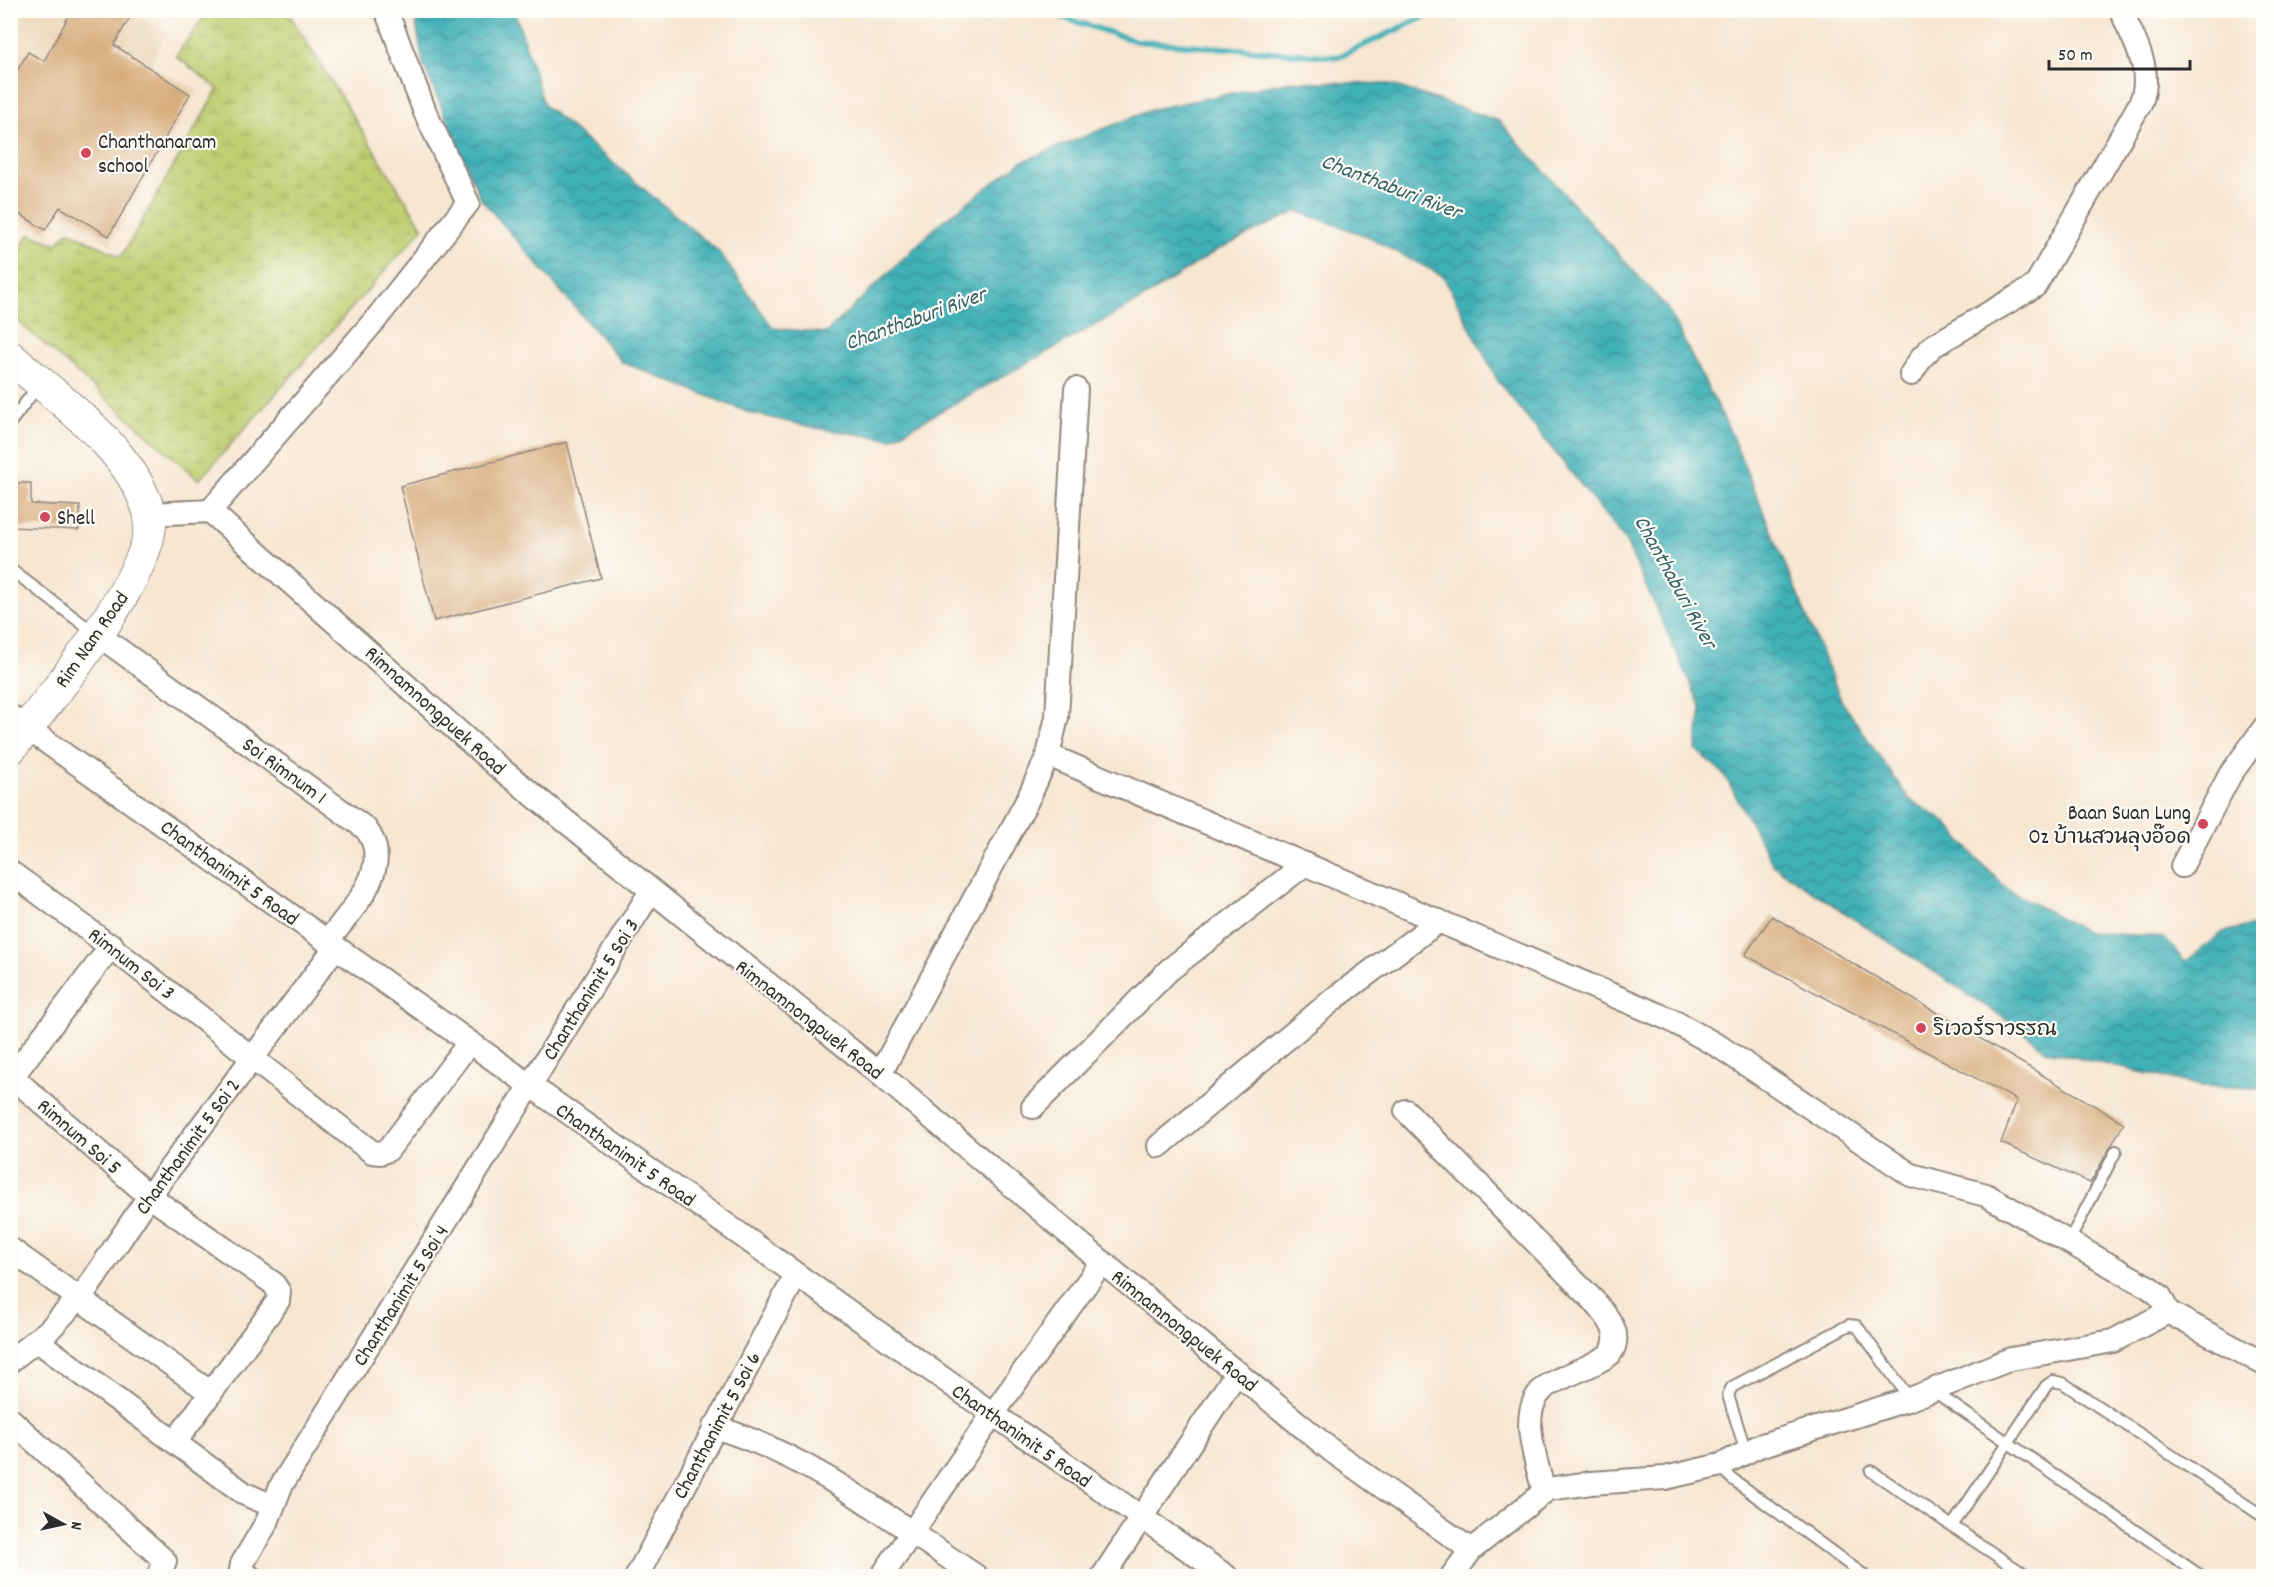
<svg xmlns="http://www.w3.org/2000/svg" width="2274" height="1587" font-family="Dekko,'Playpen Sans Thai',sans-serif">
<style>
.built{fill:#ecd7ba}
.wetland{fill:url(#wetland-marsh);stroke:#757d4e;stroke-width:1.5}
.water{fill:url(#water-waves);stroke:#366e71;stroke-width:1.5}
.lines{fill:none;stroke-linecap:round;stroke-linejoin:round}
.stream{stroke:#40b0b7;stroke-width:6}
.building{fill:#d8ad7e}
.service-casing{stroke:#91887e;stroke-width:14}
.minor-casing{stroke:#91887e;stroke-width:26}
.secondary-casing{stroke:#91887e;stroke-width:34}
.service{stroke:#fff;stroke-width:10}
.minor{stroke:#fff;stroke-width:22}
.secondary{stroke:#fff;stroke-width:32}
.poi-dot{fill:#d1495b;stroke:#fdfcf7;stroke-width:2}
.labels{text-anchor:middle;stroke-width:4.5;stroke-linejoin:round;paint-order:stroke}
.poi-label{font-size:21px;fill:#2b2b2b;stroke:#fdfcf7;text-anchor:start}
.street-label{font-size:21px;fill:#2b2b2b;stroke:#fdfcf7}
.water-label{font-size:22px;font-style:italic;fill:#336063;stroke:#fdfcf7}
</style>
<defs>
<pattern id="wetland-marsh" width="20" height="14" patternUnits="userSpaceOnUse" patternTransform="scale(1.5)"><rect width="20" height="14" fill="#bfcf72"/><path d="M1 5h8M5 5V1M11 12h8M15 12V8" fill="none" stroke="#a4b263"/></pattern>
<pattern id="water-waves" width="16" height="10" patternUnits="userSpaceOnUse" patternTransform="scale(1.5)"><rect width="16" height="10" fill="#40b0b7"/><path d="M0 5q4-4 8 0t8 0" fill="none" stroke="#368f95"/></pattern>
</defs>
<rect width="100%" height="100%" fill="#fdfcf7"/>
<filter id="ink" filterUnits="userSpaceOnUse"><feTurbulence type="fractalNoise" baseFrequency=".0167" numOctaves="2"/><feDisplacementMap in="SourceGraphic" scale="12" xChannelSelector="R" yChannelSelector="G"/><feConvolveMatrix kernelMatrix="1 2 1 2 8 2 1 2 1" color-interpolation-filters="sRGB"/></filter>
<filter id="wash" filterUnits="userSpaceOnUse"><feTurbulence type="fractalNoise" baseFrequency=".008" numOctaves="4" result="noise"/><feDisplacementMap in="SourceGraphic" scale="24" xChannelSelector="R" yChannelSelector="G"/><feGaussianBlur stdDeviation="1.35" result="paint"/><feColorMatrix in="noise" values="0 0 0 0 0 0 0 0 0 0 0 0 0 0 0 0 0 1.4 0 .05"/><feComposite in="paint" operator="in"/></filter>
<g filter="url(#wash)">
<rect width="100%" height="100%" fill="#f7e6d1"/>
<!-- built -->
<polygon class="built" points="11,11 129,11 167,32 150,66 198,90 111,244 63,216 49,236 25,224 11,243"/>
<!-- wetland -->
<polygon class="wetland" points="209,10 287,11 423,228 199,480 11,315 11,259 30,234 56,244 69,231 121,257 218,89 176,56"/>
<!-- water -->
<polygon class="water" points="414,11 515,11 544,105 719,252 773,328 826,333 940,223 1021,162 1153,109 1292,81 1390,84 1499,121 1667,308 1730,431 1842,702 1909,799 1946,822 1977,859 2010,891 2087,932 2164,937 2185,962 2223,932 2263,923 2263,1085 2256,1088 2202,1086 2047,1051 2016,1026 1774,866 1723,773 1696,750 1701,707 1625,540 1498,381 1443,276 1364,235 1297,211 1217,250 1142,299 891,439 815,428 750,413 622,362 481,199 423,64"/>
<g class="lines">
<!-- stream -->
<polyline class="stream" points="1040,10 1136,41 1338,57 1439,10"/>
</g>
<g id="blocks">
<!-- building -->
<g class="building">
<polygon points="72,10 134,10 114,45 190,94 109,236 60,207 45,230 10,208 10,83 28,52 44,61"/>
<polygon points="567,442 601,578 434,621 400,486"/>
<polygon points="10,483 31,483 31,504 80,506 79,530 10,527"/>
<polygon points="1772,916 2124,1123 2090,1183 2001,1143 2017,1100 1745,955"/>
</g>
</g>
</g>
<g filter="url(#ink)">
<use href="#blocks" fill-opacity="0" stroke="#91887e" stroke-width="1.5"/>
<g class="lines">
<defs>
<g id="service">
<polyline points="10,423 38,386"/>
<polyline points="10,569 96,634"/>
<polyline points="2069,1241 2116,1151"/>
<polyline points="1932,1390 2201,1576"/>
<polyline points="1746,1452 1728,1395 1732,1387 1849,1325 1857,1326 1910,1399"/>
<polyline points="1721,1465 1731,1478 1865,1576"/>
<polyline points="1871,1471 1952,1526"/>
<polyline points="2027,1576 1952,1526 2046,1386 2053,1381 2063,1383 2264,1517"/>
</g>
<g id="minor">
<path d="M1911,374L1922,357L1933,346L2035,286L2140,104C2155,71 2133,40 2121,10"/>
<polyline points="210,511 376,319 468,203 425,112 386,10"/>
<polyline points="149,514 210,511 497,766 880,1074 1102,1262 1332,1451 1471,1550"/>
<path d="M97,634L365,828C397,866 350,911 327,942"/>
<polyline points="10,716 993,1414 1226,1576"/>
<polyline points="1048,755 1671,1020 1720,1047 1911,1175 1986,1195 2150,1288 2160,1296 2168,1312"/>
<polyline points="2182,866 2230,775 2264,728"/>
<path d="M10,872C134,961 251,1059 372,1152L380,1153L388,1150L469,1043"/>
<polyline points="880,1074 1028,799 1048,755 1057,717 1076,389"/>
<polyline points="10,1075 149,1196 273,1283 279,1292 278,1301 175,1442"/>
<polyline points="12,1077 112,945"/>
<polyline points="1033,1107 1169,970 1305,864"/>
<path d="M1406,1111L1595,1302C1608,1318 1624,1334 1610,1354C1592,1368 1567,1373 1547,1386C1515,1408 1537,1462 1544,1492"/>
<polyline points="1159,1146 1335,998 1439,921"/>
<polyline points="10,1249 211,1393"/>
<polyline points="36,1340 245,1494 273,1506"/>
<polyline points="10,1361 48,1331 87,1289 149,1196 335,948"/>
<polyline points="10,1419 165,1561 158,1576"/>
<path d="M714,1427C810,1455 894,1522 976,1576"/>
<polyline points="249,1576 241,1570 242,1564 267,1522 281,1486 651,891"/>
<polyline points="637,1576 796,1275"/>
<polyline points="882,1576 993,1414 1102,1262"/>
<polyline points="1103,1576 1237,1372"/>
<polyline points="1452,1576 1471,1550 1548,1489 1591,1483 1665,1478 1721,1465 1759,1446 1910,1399 2011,1359 2113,1341 2168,1312 2264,1364"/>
</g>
<path id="secondary" d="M10,357C58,399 131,448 149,512C163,564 44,707 10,749"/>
</defs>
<!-- service casing -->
<use href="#service" class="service-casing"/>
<!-- minor casing -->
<use href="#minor" class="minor-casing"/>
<!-- secondary casing -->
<use href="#secondary" class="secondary-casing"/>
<!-- service -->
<use href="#service" class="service"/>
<!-- minor -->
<use href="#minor" class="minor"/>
<!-- secondary -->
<use href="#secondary" class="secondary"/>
</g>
</g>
<!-- markers -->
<g class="poi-dot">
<circle cx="86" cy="153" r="6"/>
<circle cx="45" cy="517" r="6"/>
<circle cx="2203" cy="824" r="6"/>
<circle cx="1921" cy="1028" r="6"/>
</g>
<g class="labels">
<!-- poi labels -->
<g class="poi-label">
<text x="98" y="148">Chanthanaram<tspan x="98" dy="24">school</tspan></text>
<text x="57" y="524">Shell</text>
<text x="2191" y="819" text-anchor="end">Baan Suan Lung<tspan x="2191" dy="24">Oz บ้านสวนลุงอ๊อด</tspan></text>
<text x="1933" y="1035">ริเวอร์ราวรรณ</text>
</g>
<!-- street labels -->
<g class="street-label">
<text transform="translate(91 639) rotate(-55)" y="7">Rim Nam Road</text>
<text transform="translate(436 710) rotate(42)" y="7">Rimnamnongpuek Road</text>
<text transform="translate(285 770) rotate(36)" y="7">Soi Rimnum 1</text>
<text transform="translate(230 872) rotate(36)" y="7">Chanthanimit 5 Road</text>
<text transform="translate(132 963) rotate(38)" y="7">Rimnum Soi 3</text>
<text transform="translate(590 989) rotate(-58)" y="7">Chanthanimit 5 Soi 3</text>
<text transform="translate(810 1019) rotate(38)" y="7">Rimnamnongpuek Road</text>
<text transform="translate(80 1136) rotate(41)" y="7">Rimnum Soi 5</text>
<text transform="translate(187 1146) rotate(-54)" y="7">Chanthanimit 5 Soi 2</text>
<text transform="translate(626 1154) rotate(35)" y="7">Chanthanimit 5 Road</text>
<text transform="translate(400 1295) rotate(-58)" y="7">Chanthanimit 5 Soi 4</text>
<text transform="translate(1185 1330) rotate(39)" y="7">Rimnamnongpuek Road</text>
<text transform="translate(716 1425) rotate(-62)" y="7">Chanthanimit 5 Soi 6</text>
<text transform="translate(1022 1435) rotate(35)" y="7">Chanthanimit 5 Road</text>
</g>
<!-- water labels -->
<g class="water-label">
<text transform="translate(1392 185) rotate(21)" y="8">Chanthaburi River</text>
<text transform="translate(915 317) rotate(-20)" y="8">Chanthaburi River</text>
<text transform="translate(1677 581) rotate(61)" y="8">Chanthaburi River</text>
</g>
</g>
<!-- margin -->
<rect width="2274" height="1587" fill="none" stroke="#fdfcf7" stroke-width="36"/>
<!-- north arrow -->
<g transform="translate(63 1524) rotate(98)" stroke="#fdfcf7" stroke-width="4.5" paint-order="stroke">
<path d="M0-4.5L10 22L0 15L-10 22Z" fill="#2b2b2b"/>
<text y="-9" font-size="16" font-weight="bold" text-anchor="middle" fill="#2b2b2b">N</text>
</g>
<!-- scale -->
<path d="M2049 60v9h141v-9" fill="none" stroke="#2b2b2b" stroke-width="3"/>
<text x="2058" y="60" font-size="18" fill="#2b2b2b" stroke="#fdfcf7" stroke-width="4.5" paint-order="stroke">50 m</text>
</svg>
